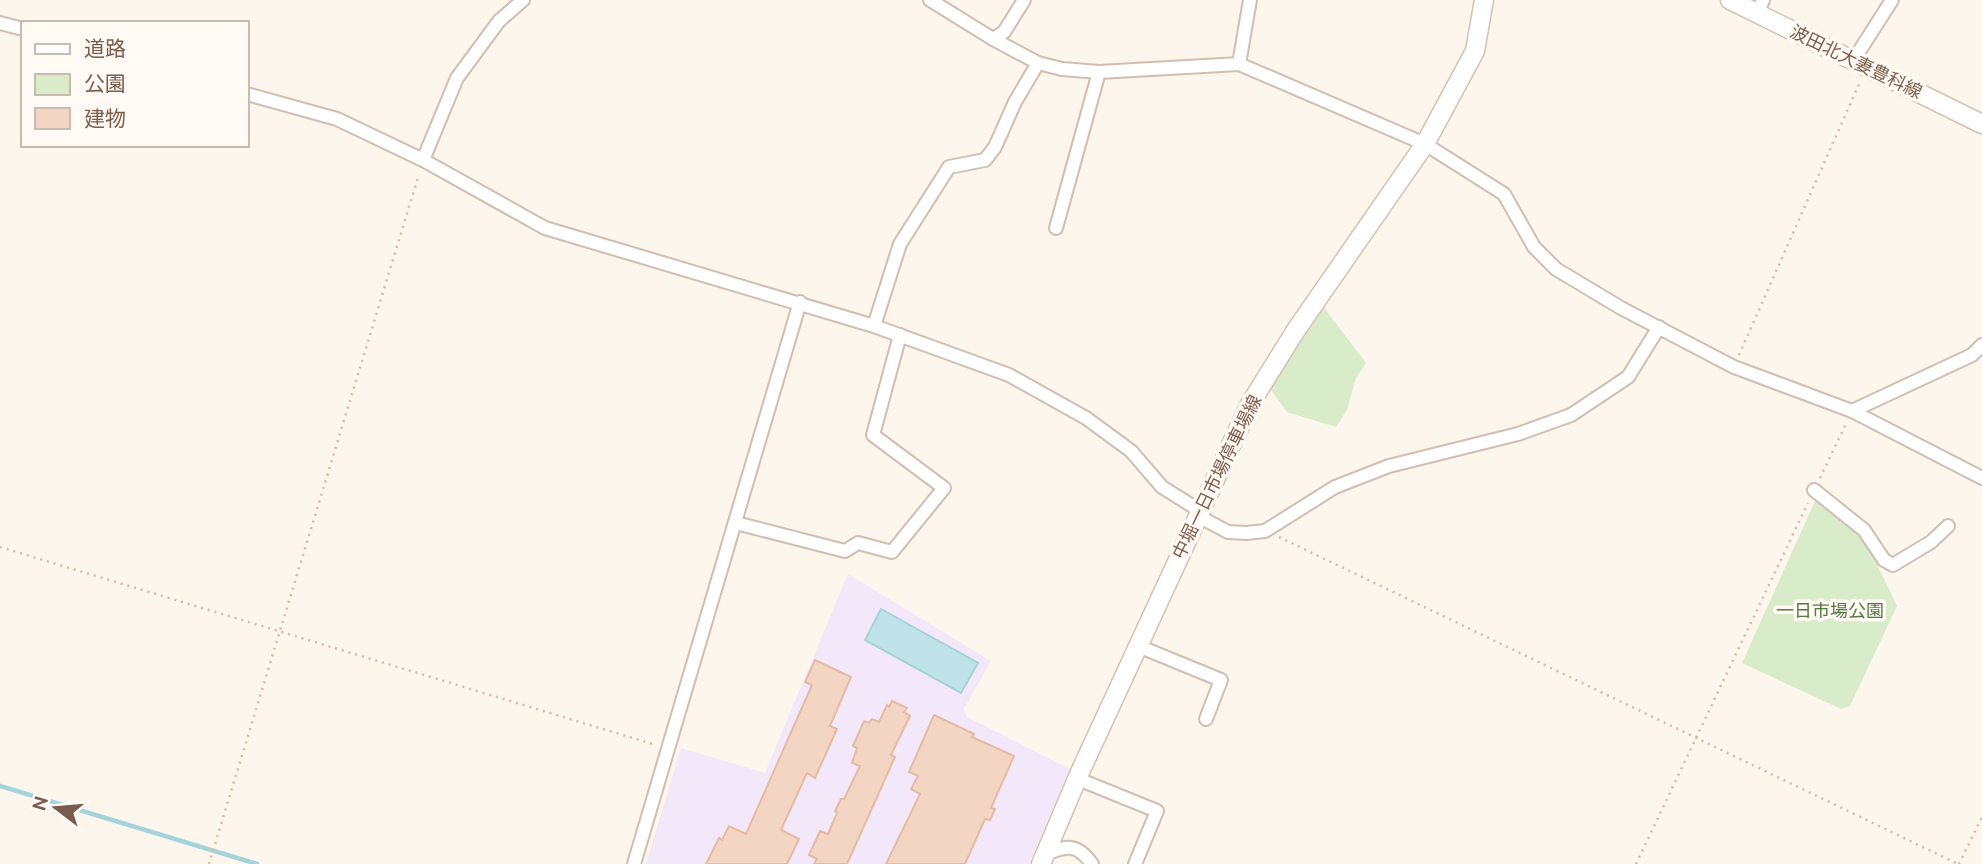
<svg xmlns="http://www.w3.org/2000/svg" width="1982" height="864" font-family="Ubuntu,'Noto Sans JP',sans-serif">
<style>
.education{fill:#f3e8fa}
.green{fill:#d8ecc9}
.water{fill:#bfe3e8;stroke:#a5d3da;stroke-width:2}
.lines{fill:none;stroke-linecap:round;stroke-linejoin:round}
.stream{stroke:#a5d3da;stroke-width:4.5}
.building{fill:#f3d5c3;stroke:#e6bba3;stroke-width:2}
.street-casing{stroke:#d1beb0;stroke-width:16}
.secondary-casing{stroke:#d6c0b0;stroke-width:21}
.path{stroke:#d9b8a5;stroke-width:2.5;stroke-dasharray:2 5;stroke-linecap:butt}
.street{stroke:#fff;stroke-width:12}
.secondary{stroke:#fff;stroke-width:18}
.labels{text-anchor:middle;stroke-width:7;stroke-linejoin:round;paint-order:stroke}
.street-label{font-size:18px;fill:#7a5c4d;stroke:#fffaf3}
.park-label{font-size:18px;fill:#537a41;stroke:#fffaf3}
</style>
<rect width="100%" height="100%" fill="#fdf6ec"/>
<!-- education -->
<polygon class="education" points="848,574 991,661 964,709 967,717 1070,769 1029,864 646,864 681,748 765,773"/>
<!-- green -->
<g class="green">
<polygon points="1324,308 1366,363 1356,378 1347,410 1336,427 1287,412 1268,386"/>
<polygon points="1815,501 1864,537 1897,606 1850,706 1841,709 1742,663"/>
</g>
<!-- water -->
<polygon class="water" points="881,609 978,663 961,693 865,640"/>
<g class="lines">
<!-- stream -->
<polyline class="stream" points="0,786 257,864"/>
</g>
<!-- building -->
<g class="building">
<polygon points="815,660 851,677 830,726 837,729 815,778 807,773 781,830 799,839 787,864 706,864 719,838 722,840 729,826 746,834 812,685 805,682"/>
<polygon points="892,701 907,708 904,712 910,716 891,755 895,757 847,864 814,864 817,859 809,855 820,831 828,834 837,813 835,811 841,799 844,799 860,766 852,763 857,748 853,746 864,721 869,723 872,719 879,722 887,705 889,707"/>
<polygon points="934,715 974,734 972,737 1014,756 991,808 995,809 990,820 985,819 965,864 886,864 920,794 911,789 918,776 909,772"/>
</g>
<g class="lines">
<defs>
<g id="street">
<polyline points="930,0 993,39 1038,63 1062,69 1099,72 1239,64 1425,144 1504,194 1534,247 1556,269 1621,308 1734,367 1852,411 1982,478"/>
<polyline points="1757,14 1763,0"/>
<polyline points="0,23 23,29"/>
<polyline points="993,39 1004,32 1024,0"/>
<polyline points="1853,61 1892,0"/>
<polyline points="1239,64 1250,0"/>
<polyline points="247,94 337,119 423,160 545,228 874,326 1009,375 1086,418 1131,451 1162,487 1194,507 1201,509"/>
<polyline points="423,160 457,78 499,21 523,0"/>
<polyline points="1056,228 1099,72"/>
<polyline points="874,326 900,244 949,167 985,160 995,147 1015,102 1038,63"/>
<polyline points="1852,411 1972,355 1982,345"/>
<polyline points="1814,490 1864,530 1884,560 1893,565 1931,542 1948,526"/>
<polyline points="1198,516 1228,532 1246,533 1265,531 1335,487 1389,466 1518,434 1571,415 1628,377 1659,327"/>
<polyline points="736,523 845,551 858,543 892,552 944,488 873,435 900,335"/>
<polyline points="1138,646 1221,680 1206,719"/>
<polyline points="1078,779 1157,811 1135,864"/>
<path d="M1045,855C1066,844 1078,844 1092,864"/>
<polyline points="634,864 800,302"/>
</g>
<g id="secondary">
<polyline points="1730,0 1982,124"/>
<polyline points="1041,864 1080,772 1250,404 1296,330 1425,144 1475,51 1484,0"/>
</g>
</defs>
<!-- street casing -->
<use href="#street" class="street-casing"/>
<!-- secondary casing -->
<use href="#secondary" class="secondary-casing"/>
<!-- path -->
<g class="path">
<polyline points="1739,355 1860,82"/>
<polyline points="1820,478 1846,424"/>
<polyline points="1279,537 1958,864"/>
<polyline points="0,547 656,745"/>
<polyline points="209,864 419,174"/>
<polyline points="1636,864 1808,503"/>
<polyline points="1959,864 1982,817"/>
</g>
<!-- street -->
<use href="#street" class="street"/>
<!-- secondary -->
<use href="#secondary" class="secondary"/>
</g>
<g class="labels">
<!-- street labels -->
<g class="street-label">
<text transform="translate(1856 62) rotate(26)" y="6">波田北大妻豊科線</text>
<text transform="translate(1217 477) rotate(-64)" y="6">中堀一日市場停車場線</text>
</g>
<!-- park labels -->
<g class="park-label">
<text x="1830" y="617">一日市場公園</text>
</g>
</g>
<!-- legend -->
<rect x="21" y="21" width="228" height="126" fill="#fffaf3" stroke="#cabbb1" stroke-width="2"/>
<rect x="35" y="44" width="35" height="10" fill="#ffffff" stroke="#cabbb1" stroke-width="2"/>
<text x="84" y="56" font-size="21" fill="#7a5c4d">道路</text>
<rect x="35" y="74" width="35" height="21" fill="#d8ecc9" stroke="#cabbb1" stroke-width="2"/>
<text x="84" y="91" font-size="21" fill="#7a5c4d">公園</text>
<rect x="35" y="108" width="35" height="21" fill="#f3d5c3" stroke="#cabbb1" stroke-width="2"/>
<text x="84" y="126" font-size="21" fill="#7a5c4d">建物</text>
<!-- north arrow -->
<g transform="translate(56 808) rotate(286)" stroke="#fffaf3" stroke-width="5" paint-order="stroke">
<path d="M0-5L12 26L0 18L-12 26Z" fill="#7a5c4d"/>
<text y="-10" font-size="19" font-weight="bold" text-anchor="middle" fill="#7a5c4d">N</text>
</g>
</svg>
